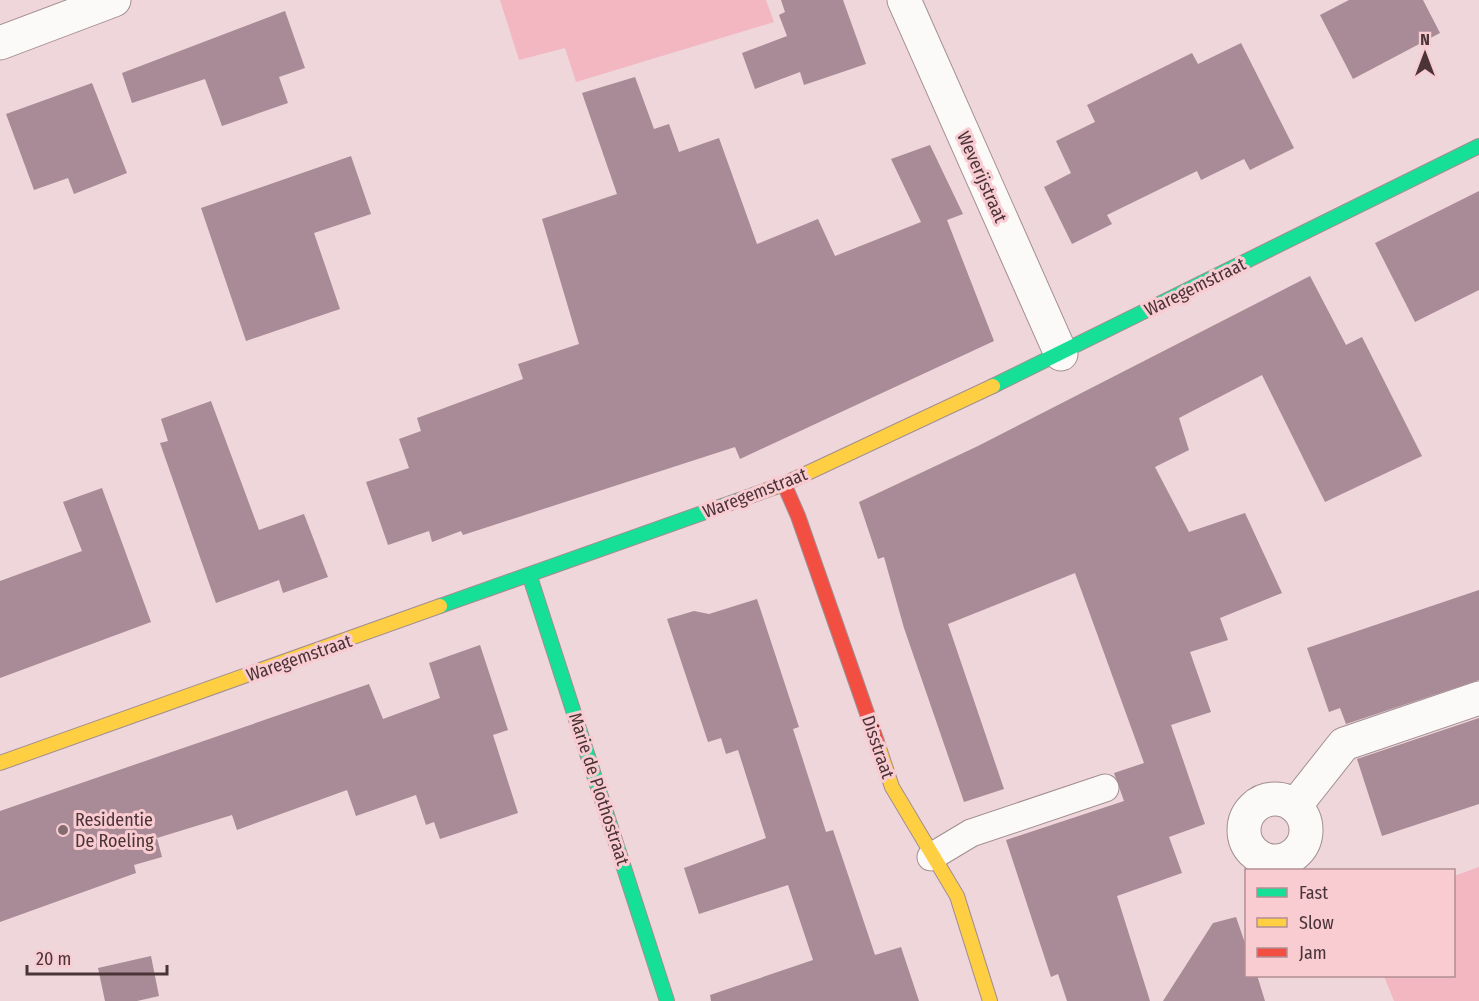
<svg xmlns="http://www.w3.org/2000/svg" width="1479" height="1001" font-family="'Fira Sans Condensed',sans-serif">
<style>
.green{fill:#f2b7c1}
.building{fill:#a98a97}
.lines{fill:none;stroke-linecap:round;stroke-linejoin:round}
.lane-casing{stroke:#a28e91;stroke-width:29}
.street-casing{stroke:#a28e91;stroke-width:35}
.fast-casing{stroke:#a28e91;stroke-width:16}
.slow-casing{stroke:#a28e91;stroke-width:16}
.jam-casing{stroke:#a28e91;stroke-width:16}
.lane{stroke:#fcf9f9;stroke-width:27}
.street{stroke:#fcf9f9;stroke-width:33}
.fast{stroke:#16e098;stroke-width:14}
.slow{stroke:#ffcf43;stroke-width:14}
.jam{stroke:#f24e42;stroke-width:14}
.poi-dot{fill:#836d70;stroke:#f9ccd2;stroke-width:2}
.labels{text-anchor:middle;stroke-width:6;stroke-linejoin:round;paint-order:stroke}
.street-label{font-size:18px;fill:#4a3437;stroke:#f9ccd2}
.poi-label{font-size:18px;fill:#4a3437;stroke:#f9ccd2;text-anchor:start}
</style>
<rect width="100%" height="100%" fill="#eed6da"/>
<!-- green -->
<g class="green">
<polygon points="500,0 766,0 774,22 576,82 565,48 519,60"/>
<polygon points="1479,867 1479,1001 1394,1001 1384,976 1454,976 1454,876"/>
</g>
<!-- building -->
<g class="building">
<polygon points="781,0 843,0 866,64 804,85 800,72 755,89 742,53 787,36 779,15 785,12"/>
<polygon points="1349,0 1423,0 1440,33 1353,79 1320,15"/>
<polygon points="285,11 305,68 279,77 288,103 222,126 205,79 132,103 122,73"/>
<polygon points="1241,43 1294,148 1250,170 1244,159 1201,180 1197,171 1107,215 1112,224 1072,244 1044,187 1071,173 1056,141 1095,122 1087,105 1192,53 1198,64"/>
<polygon points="635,77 654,129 669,124 679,152 719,138 757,244 818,219 835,256 921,222 891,159 930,145 963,214 947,220 994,341 740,459 735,447 463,535 461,531 432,542 429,531 388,545 366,482 409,468 399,439 421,431 417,418 523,379 518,364 579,344 542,219 617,194 582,93"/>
<polygon points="92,83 127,173 74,194 68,178 34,190 6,114"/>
<polygon points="351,156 371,214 314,233 340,309 246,341 201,208"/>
<polygon points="1479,191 1479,290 1415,322 1375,243"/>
<polygon points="1310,276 1346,345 1362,337 1422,456 1325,502 1262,375 1179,418 1189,450 1155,467 1189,532 1245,513 1282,593 1220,618 1228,640 1190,652 1211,712 1171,725 1205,824 1169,837 1182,873 1117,896 1150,1001 1067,1001 1058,974 1051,977 1006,840 1124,801 1114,773 1144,763 1075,573 948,624 1004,789 964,802 904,628 884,557 878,559 859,502 978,446"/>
<polygon points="211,401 259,530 304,514 328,577 283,593 279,580 216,603 160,443 168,441 161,419"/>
<polygon points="102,488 151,622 0,678 0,581 82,551 63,502"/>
<polygon points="1479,590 1479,680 1346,724 1340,708 1329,712 1307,648"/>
<polygon points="757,599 799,727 793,729 826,832 833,830 875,955 901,947 919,1001 711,1001 710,995 813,960 788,885 699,914 684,868 766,838 738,750 726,754 721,738 708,742 667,619 694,611 709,614"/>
<polygon points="480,645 508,730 493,735 518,813 440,839 434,822 426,825 416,795 356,816 347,790 237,830 232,815 157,838 162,857 134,865 136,873 0,922 0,811 369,684 383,719 440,698 429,663"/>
<polygon points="1479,718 1479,804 1382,836 1357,759"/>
<polygon points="1236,917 1246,946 1246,975 1257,975 1265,1001 1163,1001 1213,923"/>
<polygon points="151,956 159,996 137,1001 105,1001 98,968"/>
</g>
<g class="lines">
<defs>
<polyline id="lane" points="931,857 971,833 1105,788"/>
<g id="street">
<polyline points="904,0 1061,354"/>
<polyline points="0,43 114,0"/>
<circle cx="1275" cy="830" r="31"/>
<polyline points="1295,806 1344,744 1479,698"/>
</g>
<g id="fast">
<polyline points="993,386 1479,146"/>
<polyline points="530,577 667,1001"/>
<polyline points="440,606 756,494"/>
</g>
<g id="slow">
<polyline points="756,494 784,484 993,386"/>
<polyline points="877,742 892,787 957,896 990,1001"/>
<polyline points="0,763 440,606"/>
</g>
<polyline id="jam" points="784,484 798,516 877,742"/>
</defs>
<!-- lane casing -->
<use href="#lane" class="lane-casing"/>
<!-- street casing -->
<use href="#street" class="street-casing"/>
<!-- fast casing -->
<use href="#fast" class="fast-casing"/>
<!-- slow casing -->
<use href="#slow" class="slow-casing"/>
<!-- jam casing -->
<use href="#jam" class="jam-casing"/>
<!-- lane -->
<use href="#lane" class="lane"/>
<!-- street -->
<use href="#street" class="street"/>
<!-- fast -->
<use href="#fast" class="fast"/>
<!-- slow -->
<use href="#slow" class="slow"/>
<!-- jam -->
<use href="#jam" class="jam"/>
</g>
<!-- markers -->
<circle class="poi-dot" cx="63" cy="830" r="6"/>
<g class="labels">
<!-- street labels -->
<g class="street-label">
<text transform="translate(982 177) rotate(66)" y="6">Weverijstraat</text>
<text transform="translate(1195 287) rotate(-26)" y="6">Waregemstraat</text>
<text transform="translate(755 493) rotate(-21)" y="6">Waregemstraat</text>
<text transform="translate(299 658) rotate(-19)" y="6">Waregemstraat</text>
<text transform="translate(878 747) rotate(71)" y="6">Disstraat</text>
<text transform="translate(599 789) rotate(72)" y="6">Marie de Plothostraat</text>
</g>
<!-- poi labels -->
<g class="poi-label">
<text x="75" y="826">Residentie<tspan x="75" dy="21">De Roeling</tspan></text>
</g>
</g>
<!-- legend -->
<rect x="1245" y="869" width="210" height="108" fill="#f9ccd2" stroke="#b38f94" stroke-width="1.5"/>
<rect x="1257" y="888" width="30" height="9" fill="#16e098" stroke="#b38f94" stroke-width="1.5"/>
<text x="1299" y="899" font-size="18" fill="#4a3437">Fast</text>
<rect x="1257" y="918" width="30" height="9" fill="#ffcf43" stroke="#b38f94" stroke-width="1.5"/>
<text x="1299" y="929" font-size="18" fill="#4a3437">Slow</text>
<rect x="1257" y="948" width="30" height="9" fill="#f24e42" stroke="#b38f94" stroke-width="1.5"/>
<text x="1299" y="959" font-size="18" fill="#4a3437">Jam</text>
<!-- north arrow -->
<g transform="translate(1425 54)" stroke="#f9ccd2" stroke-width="4.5" paint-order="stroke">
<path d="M0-4.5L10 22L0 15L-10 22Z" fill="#4a3437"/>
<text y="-9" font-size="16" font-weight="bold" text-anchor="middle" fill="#4a3437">N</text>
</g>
<!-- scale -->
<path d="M27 965v9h140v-9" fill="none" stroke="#4a3437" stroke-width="3"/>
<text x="36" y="965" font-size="18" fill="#4a3437" stroke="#f9ccd2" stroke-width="4.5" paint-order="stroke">20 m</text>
</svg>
